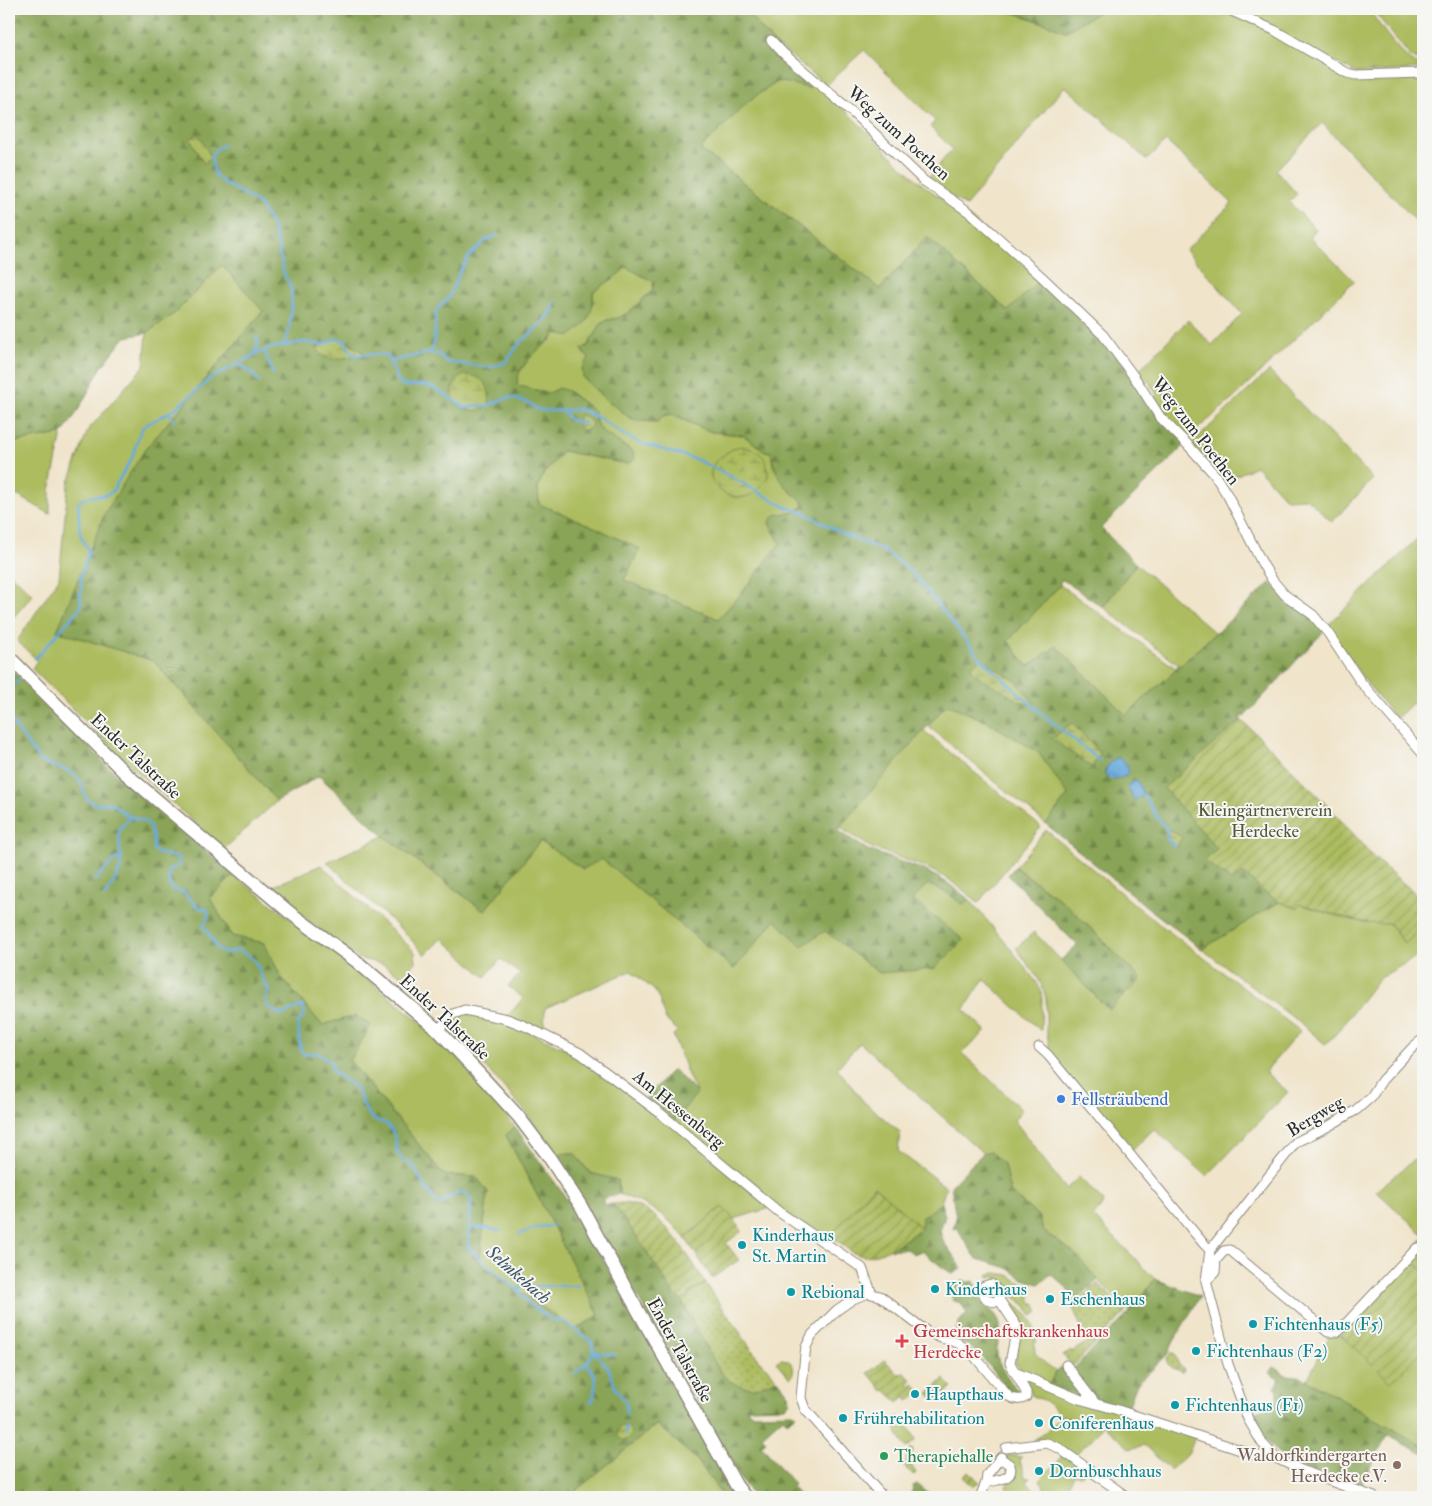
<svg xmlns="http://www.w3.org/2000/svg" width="1432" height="1506" font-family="'IM FELL Double Pica',serif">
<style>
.grass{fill:#acbc5f;stroke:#6c7445}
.forest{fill:url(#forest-firs);stroke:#5a6840;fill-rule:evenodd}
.wetland{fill:url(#wetland-marsh);stroke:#6c7445}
.park{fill:url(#park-dots);stroke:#6c7445}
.garden{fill:url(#garden-furrows);stroke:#6c7445}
.water{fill:url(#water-ripples);stroke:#496a83}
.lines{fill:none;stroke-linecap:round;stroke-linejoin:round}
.stream{stroke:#67a9db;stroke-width:2.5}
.street-casing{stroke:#8e887a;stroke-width:11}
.secondary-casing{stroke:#8e887a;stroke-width:15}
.street{stroke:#fff;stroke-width:9}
.secondary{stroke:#fff;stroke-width:12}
.shop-dot{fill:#3f7fe0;stroke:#f6f6f2;stroke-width:2}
.culture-dot{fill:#0f9aa8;stroke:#f6f6f2;stroke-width:2}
.health-dot{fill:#e0444e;stroke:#f6f6f2;stroke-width:2}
.leisure-dot{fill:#2e9e5b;stroke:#f6f6f2;stroke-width:2}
.education-dot{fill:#8d6e63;stroke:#f6f6f2;stroke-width:2}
.labels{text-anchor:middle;stroke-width:4;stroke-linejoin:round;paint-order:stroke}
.street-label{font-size:18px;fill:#2b2b2b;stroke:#f6f6f2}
.park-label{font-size:18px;fill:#52563b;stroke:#f6f6f2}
.shop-label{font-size:18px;fill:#366cbe;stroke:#f6f6f2;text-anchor:start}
.culture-label{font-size:18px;fill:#0d838f;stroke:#f6f6f2;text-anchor:start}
.health-label{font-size:18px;fill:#be3a42;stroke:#f6f6f2;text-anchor:start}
.education-label{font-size:18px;fill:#785e54;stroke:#f6f6f2;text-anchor:end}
.leisure-label{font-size:18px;fill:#27864d;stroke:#f6f6f2;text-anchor:start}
.water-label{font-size:19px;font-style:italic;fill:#405769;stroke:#f6f6f2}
</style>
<defs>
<pattern id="forest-firs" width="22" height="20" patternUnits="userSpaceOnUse" patternTransform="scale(1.25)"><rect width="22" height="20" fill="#89a456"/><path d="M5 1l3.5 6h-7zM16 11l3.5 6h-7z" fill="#708647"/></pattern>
<pattern id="wetland-marsh" width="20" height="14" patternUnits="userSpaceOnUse" patternTransform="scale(1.25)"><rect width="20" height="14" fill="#acbc5f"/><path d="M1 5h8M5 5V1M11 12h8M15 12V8" fill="none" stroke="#8c994f"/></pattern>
<pattern id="park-dots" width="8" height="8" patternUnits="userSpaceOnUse" patternTransform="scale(1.25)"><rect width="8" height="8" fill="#acbc5f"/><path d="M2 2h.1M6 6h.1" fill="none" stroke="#8c994f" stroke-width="1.8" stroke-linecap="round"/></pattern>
<pattern id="garden-furrows" width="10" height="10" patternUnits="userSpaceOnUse" patternTransform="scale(1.25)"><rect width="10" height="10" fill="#acbc5f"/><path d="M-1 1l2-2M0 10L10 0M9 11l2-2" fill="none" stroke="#8c994f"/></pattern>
<pattern id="water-ripples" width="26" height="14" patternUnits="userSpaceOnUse" patternTransform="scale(1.25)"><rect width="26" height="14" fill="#67a9db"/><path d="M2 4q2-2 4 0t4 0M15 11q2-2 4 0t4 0" fill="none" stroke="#558ab2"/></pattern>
</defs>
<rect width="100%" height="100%" fill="#f6f6f2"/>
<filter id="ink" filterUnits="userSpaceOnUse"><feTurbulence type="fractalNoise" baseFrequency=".02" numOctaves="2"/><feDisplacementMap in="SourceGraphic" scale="10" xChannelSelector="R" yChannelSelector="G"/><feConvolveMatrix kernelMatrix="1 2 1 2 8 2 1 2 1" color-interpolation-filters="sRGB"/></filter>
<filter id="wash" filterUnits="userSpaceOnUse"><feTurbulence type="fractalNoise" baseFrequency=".0096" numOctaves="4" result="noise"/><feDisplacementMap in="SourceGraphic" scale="20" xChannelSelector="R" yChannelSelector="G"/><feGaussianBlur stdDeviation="1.12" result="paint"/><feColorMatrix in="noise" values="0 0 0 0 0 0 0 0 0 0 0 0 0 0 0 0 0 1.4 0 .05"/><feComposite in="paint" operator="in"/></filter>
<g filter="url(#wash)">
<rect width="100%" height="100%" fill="#f0e4ca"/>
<!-- grass -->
<g class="grass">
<polygon points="744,9 1004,9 1066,31 1104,9 1156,9 1162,15 1168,9 1223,9 1272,31 1347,75 1423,73 1423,219 1419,224 1322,123 1276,170 1297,194 1289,202 1316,229 1310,237 1354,281 1235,397 1186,439 1151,399 1157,395 1147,379 1141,382 1136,373 1188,320 1212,345 1242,314 1186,250 1232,203 1166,141 1147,160 1065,86 966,206 926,181 952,149 930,127 935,121 864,50 826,85 771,40"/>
<path d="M1233,9H1368C1383,28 1400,58 1423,67V69L1356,73Z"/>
<polygon points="1372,9 1423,9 1423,62 1417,60 1410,56"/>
<polygon points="779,80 808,88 815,84 850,115 905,169 923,185 974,221 1040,279 1009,311 927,237 880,289 700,149 751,99"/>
<polygon points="222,265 263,311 144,451 57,631 154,661 277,801 224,849 132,767 32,669 37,660 17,641 59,578 68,485 88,430 144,366 147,333 175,313"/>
<polygon points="627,266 654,282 652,291 628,313 618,318 607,320 592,338 589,345 590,358 603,396 609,403 617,407 627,416 636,421 657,422 664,416 669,414 712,432 743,435 765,451 771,452 773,466 791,492 801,499 804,506 793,513 784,513 769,523 781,543 741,594 718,619 624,580 639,549 594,527 539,505 538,486 543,475 563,451 627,464 633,452 604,433 596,423 595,412 568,391 550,393 539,391 517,385 517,376 534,352 551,340 557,333 594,302 593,292 615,277"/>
<polygon points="1269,371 1373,479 1332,522 1306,498 1286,499 1256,466 1223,482 1191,444"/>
<polygon points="62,434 50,490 50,514 17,495 9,506 9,443"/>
<polygon points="1423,533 1423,693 1396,719 1363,678 1327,626"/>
<polygon points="1136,564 1215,633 1180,666 1103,607"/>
<polygon points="9,572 33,595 9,622"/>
<polygon points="1060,585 1177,669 1126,715 1056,646 1028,667 1008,641"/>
<polygon points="947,704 988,722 1038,752 1068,795 1046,824 928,726"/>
<polygon points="923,730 1041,827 978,903 972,897 948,879 925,867 870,847 839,827"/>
<polygon points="1046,830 1145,913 1300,1031 1265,1072 1288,1092 1207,1176 1154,1129 1130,1152 1051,1054 1046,1029 1046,999 1044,991 1039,980 1016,948 1034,932 1109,1010 1112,949 1066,904 1015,867"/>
<polygon points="384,836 484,911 540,841 583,869 601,858 734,969 775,920 825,930 880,973 911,900 928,884 949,894 962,904 970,900 1015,954 1037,983 1041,991 1042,999 1041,1031 984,979 964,1010 986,1031 962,1053 1022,1110 1014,1120 1066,1189 1079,1177 1104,1202 1094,1217 1155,1279 1130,1312 1098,1280 1073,1252 1043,1231 1039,1217 1010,1192 1004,1165 990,1151 983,1153 860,1043 837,1068 864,1102 900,1132 898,1151 946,1187 941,1203 922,1217 921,1228 874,1186 825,1242 798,1223 674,1121 697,1093 689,1078 673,1035 678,1031 665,1019 660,1001 655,991 631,971 545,1008 544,1033 507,1017 523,998 508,986 520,974 501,959 485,977 442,938 425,955 406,934 327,862"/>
<polygon points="321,865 415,952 416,962 402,976 382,964 358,958 267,889"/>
<polygon points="234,875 351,966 434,1033 481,1082 515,1127 506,1135 599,1315 575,1330 479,1263 488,1192 476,1177 444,1175 349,1060 355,1016 322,1025 281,977 264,943 232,936 210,898"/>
<path d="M1279,902L1297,908L1300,904C1328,913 1358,925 1389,923L1405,944L1423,925V953L1378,979L1336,1034L1325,1044L1304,1026L1202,949Z"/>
<path d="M466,1012L506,1021L581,1056L659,1114L770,1208L734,1219L722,1207L685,1238C663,1212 651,1206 619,1194L618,1180L590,1173L574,1153L555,1154L525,1111L491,1073L446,1028L454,1016Z"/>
<polygon points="1421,1154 1423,1156 1423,1234 1376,1191"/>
<polygon points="1423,1238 1423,1270 1410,1259 1417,1245"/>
<polygon points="996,1273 1009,1275 1031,1290 1029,1293 1032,1303 1035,1303 1039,1312 1032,1316 1025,1305 1011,1295 1005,1282 1000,1279 988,1276 989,1274"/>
<path d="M1009,1300C1025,1310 1037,1323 1036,1343L1034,1344L1035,1353L1046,1364L1056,1371L1049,1385C1039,1380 1025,1376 1018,1367C1010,1357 1022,1337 1021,1324C1019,1315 1012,1308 1007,1301Z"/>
<polygon points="1331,1333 1418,1355 1423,1350 1423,1446 1307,1380"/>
<path d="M781,1359C793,1360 797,1369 790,1378L776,1362Z"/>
<polygon points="1020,1376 1195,1437 1188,1454 1170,1470 1144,1445 1130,1449 1104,1425 1089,1442 1074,1455 1048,1441 1034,1440 1044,1433 1060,1417 1067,1420 1069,1418 1060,1415 1046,1401 1032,1396 1030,1388"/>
<polygon points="898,1416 907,1425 916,1440 907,1448 902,1442 892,1421"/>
<polygon points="657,1424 697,1460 724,1497 568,1497"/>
<polygon points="1008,1455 1022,1457 1020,1461 1025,1477 1030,1478 1027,1483 1040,1494 1043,1493 1044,1486 1040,1480 1050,1469 1056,1465 1062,1455 1084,1470 1084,1473 1079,1476 1075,1474 1064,1493 1065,1495 1064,1497 1011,1497 1013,1493 1006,1488 1009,1480 1006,1457"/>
</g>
<!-- forest -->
<g class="forest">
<path d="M9,9H744L771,40L815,84L808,88L779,81L751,99L700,149L880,289L927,237L1008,311L1040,279L1102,336L1185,445L1101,528L1136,564L1103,607L1063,580L1060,581V585L1008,641L1028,667L1056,646L1126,715L1177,669V666H1180L1270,583L1310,616L1324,631L1244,717L1240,716L1241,720L1164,788L1217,849L1205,860L1243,873L1262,890L1279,902L1202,949L1147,907L1046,824L1068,795L1038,752L988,722L947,704L837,830L868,850L924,870L946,882L970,900L962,904L949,894L928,884L912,900L964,940L934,969L879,973L825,931L802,946L775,920L734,969L602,859L583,869L540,841L484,911L384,836L319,776L277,801L154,661L57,631L105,513L144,451L263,311L222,265L175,313L147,333L125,337L101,368L76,414L62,434L9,443ZM626,267L654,282L652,291L628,313L618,318L607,320L600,325L596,334L592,338L589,345L582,349L583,353L589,358L582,368L583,378L609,403L617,407L627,416L636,421L657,422L664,416L669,414L712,432L743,435L765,451L771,452C773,467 779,480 790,491C796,497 801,498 804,506C801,508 797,511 793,513C782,516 776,509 769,523L780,543L741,594L718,619L624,580L640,549L594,527L539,504L538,487L543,475L563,451L627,464L635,459L633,452L604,433L596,424L595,412L568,391L558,388L550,393L539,391L517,385C517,361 543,349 557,333L570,336C589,323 593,315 593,292L615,277ZM335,339L350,343L356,349L363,352L359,356L317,347ZM453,387L490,395L453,393ZM1127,765L1128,771L1126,776H1106L1105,774V769Z"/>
<polygon points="1004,9 1104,9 1066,31"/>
<polygon points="9,667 122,780 234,875 210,898 232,936 264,943 281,977 322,1025 355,1016 371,1025 349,1061 444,1175 476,1177 488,1192 479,1263 575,1330 599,1315 506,1135 515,1127 574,1209 738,1497 724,1497 697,1460 657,1424 568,1497 9,1497"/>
<polygon points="1015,867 1066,904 1141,979 1109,1010 1061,960 1077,945 1008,875"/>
<polygon points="673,1069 697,1093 674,1121 645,1099"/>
<polygon points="990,1151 1004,1165 1010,1192 1039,1217 1043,1231 1073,1252 1098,1280 1075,1301 1065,1286 1051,1274 1039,1284 1023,1279 1008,1268 977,1259 962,1237 958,1228 953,1229 956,1218 951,1186 983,1153"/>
<path d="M574,1153L590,1173L618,1180L619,1194L602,1199L605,1205L613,1204C629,1225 644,1247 658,1269C666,1280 670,1293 681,1300L721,1373L728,1380L735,1384L745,1387L755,1388L777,1379L789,1394L790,1401L785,1407L748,1408V1412L754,1414L792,1413L796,1415L787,1422L783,1417L762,1436L766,1441L761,1445L794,1484L792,1487L801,1497H754L742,1481L585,1204L555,1154Z"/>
<path d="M941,1203L945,1216L940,1231L943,1241L962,1268L953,1274L942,1267L922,1251L913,1254C908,1247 899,1249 891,1250L890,1247L907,1239L921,1228L922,1217Z"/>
<path d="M1155,1279L1200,1296C1191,1314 1175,1335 1169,1353L1137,1384L1127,1410L1095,1400L1072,1370L1130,1312Z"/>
<path d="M964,1280L969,1282L974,1281C977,1287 975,1294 979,1299C984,1307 994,1310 998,1319C1003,1329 998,1339 997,1349C995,1363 1011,1385 1021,1393L1020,1395L1011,1393C995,1374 978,1346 953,1338L959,1322L967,1313L961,1303L954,1301L951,1296L956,1291L954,1287Z"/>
<path d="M1063,1366C1067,1382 1071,1385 1085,1393L1087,1397L1049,1385L1056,1371Z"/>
<path d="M1274,1367L1286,1375L1298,1376L1307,1380L1423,1446V1454L1387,1435L1359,1489C1324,1475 1281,1466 1260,1433C1256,1428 1254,1421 1251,1415L1261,1410L1272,1408L1278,1398V1390L1275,1388L1279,1379L1270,1373Z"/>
<polygon points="917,1484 929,1494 924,1497 911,1497 913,1486"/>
</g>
<!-- wetland -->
<g class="wetland">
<polygon points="198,134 211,157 204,164 190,139"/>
<path d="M335,339C348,341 352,347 363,352L364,356C360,356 356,355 352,356C337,359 334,362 320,354L317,347Z"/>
<path d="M465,375C484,376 491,386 489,405L480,411L464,409L455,403L453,399V387L460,377Z"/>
<path d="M581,415C586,416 591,419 592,425C590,429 585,431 580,429L577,423L578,417Z"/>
<path d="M741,446C762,452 767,455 768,477C762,485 756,495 745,497C729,501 703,484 713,466C715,461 720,458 724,455C730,450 734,448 741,446Z"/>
<polygon points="981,659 1017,682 1034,703 1034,706 1018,701 1000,689 983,680 970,667"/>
<polygon points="1072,723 1100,754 1092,767 1052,739"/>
<polygon points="1167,829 1182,837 1176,848 1167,839"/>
<circle cx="624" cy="1433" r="7"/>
</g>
<!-- park -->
<g class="park">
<polygon points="1098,1283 1126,1312 1073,1366 1063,1355 1071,1350 1072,1352 1087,1342 1071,1303 1074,1301 1075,1304"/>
<polygon points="706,1284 757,1357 777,1379 755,1388 745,1387 735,1384 728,1380 721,1373 681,1300 687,1298 690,1292"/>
<polygon points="1171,1353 1174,1353 1179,1365 1184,1369 1183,1372 1173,1368 1167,1363 1167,1358 1169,1356"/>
</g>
<!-- garden -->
<g class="garden">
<path d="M1241,720L1267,744L1322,800L1361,842L1373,857L1423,900V925L1405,944L1389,923C1369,928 1321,910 1300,904L1297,908L1279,902L1262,890L1243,873L1231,881L1205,861L1217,849L1164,788Z"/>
<path d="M874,1186L921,1228C907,1239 883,1256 864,1256C852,1255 840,1243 831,1235Z"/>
<path d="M623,1203C661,1205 688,1256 706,1284L690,1292L687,1298L681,1300C670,1293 666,1280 658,1269C644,1247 629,1225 613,1204Z"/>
<polygon points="722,1207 734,1219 742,1231 726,1243 739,1260 712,1278 685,1238"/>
<polygon points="1410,1259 1423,1270 1423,1350 1391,1382 1340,1334"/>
<polygon points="885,1360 898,1374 905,1373 911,1380 908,1385 909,1387 914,1384 921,1391 908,1401 905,1396 898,1402 885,1390 883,1391 868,1373"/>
<polygon points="944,1379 952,1387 936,1402 928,1393"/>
<polygon points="911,1448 913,1450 911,1465 916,1473 914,1475 904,1467 906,1463 907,1455 910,1453"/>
<polygon points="969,1471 979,1482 973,1487 963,1476"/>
</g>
<!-- water -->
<g class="water">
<path d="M1117,757C1136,766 1130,780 1110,779L1105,774C1106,765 1111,762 1117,757Z"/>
<polygon points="1137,780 1144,795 1134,800 1127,785"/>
</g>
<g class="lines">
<!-- stream -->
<g class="stream">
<polyline points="224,145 215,150 211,157 215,175 225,184 245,195 259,204 271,223 278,245 284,274 290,285 292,297 289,331 284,345"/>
<polyline points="265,352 273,374"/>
<polyline points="428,353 439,354 447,362 488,367 498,365 506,362 521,341 525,339 550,315 555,302"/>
<polyline points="254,355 258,345 257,337"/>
<polyline points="391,361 428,353 434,346 436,311 449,297 460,271 470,255 486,240 497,235"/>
<polyline points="238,364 251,372 259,382"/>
<polyline points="563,411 570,420 584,423"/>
<polyline points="169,412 174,421"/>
<path d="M35,659L81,607V600L80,595L82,589L80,578L89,551L83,541L80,534L78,504C87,491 101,500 112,492L132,458L140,432L144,426L173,410L210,379L254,355L270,348L304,342L323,345L335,339L346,341L349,350L354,355L381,354L388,356L398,381L404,386L424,385L434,388L466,408L479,405L486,406L509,397L529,403L535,408L540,410L557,411L580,409L601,419L624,435L640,443L695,459L722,472L784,506L807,514L841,533L884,551L913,573L981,659L1041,713L1099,760"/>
<polyline points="9,688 19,680"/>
<path d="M9,718L40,761L66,770L78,778L80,780L86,798L95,804L110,803L116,806L126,815L146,822L150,826L153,839V849C161,858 171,853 179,859V865L169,870V884L172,889L183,892L199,908L207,909C210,916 207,920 203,925L218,949L225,953L238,950C258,960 255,961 263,980C268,991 271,987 265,999C268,1009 272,1011 282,1015L301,1006L304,1009V1015L298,1022L300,1048L303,1054L318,1053L331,1062L333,1072L356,1088L367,1112L372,1119L385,1123L391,1129L395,1137L397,1152L403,1160L409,1162L414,1167L425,1187L439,1205C447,1199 455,1191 466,1193L471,1199L468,1247L489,1267L518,1290L529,1304L553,1320L564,1321L592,1342L594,1352L608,1367L616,1389L626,1402V1414"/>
<polyline points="1144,795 1158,819 1167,829 1167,839 1174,846"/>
<polyline points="95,880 111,863 120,857"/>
<path d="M105,896C110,888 118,878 120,868C123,856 118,842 119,829L131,817"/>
<polyline points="469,1227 486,1228 500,1231"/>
<polyline points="519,1234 539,1227 552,1226"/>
<polyline points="518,1290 522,1286 579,1286"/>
<polyline points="575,1373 587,1363"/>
<polyline points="591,1402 594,1397 596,1378 587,1363 594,1352 615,1355"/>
<polyline points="625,1433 626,1427"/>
</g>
</g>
</g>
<g filter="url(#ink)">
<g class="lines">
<defs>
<g id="street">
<polyline points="1227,9 1274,30 1347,73 1356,75 1423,73"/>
<polyline points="771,40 784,54 852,112 924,181 969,212 1041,276 1103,335 1135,378 1160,417 1187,444 1214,474 1228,496 1263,565 1273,581 1285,595 1313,615 1328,633 1360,681 1423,754"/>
<polyline points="438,1030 453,1014 465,1010 507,1019 525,1026 580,1053 660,1113 779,1212 862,1268 872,1294"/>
<polyline points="1039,1047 1048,1055 1203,1243 1210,1250"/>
<polyline points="1206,1281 1215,1272 1216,1260 1224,1251 1230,1250 1328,1332 1338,1332 1417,1248"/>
<polyline points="1066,1365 1095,1403"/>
<polyline points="1014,1372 1079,1399 1115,1409 1262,1457 1276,1458"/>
<polyline points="1006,1448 1047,1443 1059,1448 1127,1497"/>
<polyline points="986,1483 987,1475 1001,1457"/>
<path d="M883,1497L805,1409L801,1398L805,1354L806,1347L812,1335L837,1310L853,1299L868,1293L880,1296L926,1331L941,1338L958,1343L975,1357L1008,1396C1013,1399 1020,1401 1026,1397V1392L1010,1363L1016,1332V1325L1000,1301L998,1291L991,1284L984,1286L983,1292C985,1301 992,1303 1000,1301"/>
<path d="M980,1497L986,1483C996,1479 1015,1481 1010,1465L1003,1460H999"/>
<polyline points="1374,1497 1301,1470 1276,1458 1262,1443 1248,1419 1228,1364 1206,1281 1210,1250 1296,1142 1329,1126 1356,1110 1371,1097 1382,1080 1413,1047 1423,1039"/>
</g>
<polyline id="secondary" points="9,657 125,773 289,912 356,961 438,1030 485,1080 518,1116 549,1157 581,1206 632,1300 736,1485 745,1497"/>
</defs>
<!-- street casing -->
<use href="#street" class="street-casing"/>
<!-- secondary casing -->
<use href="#secondary" class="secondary-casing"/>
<!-- street -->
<use href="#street" class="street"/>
<!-- secondary -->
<use href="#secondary" class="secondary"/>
</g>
</g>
<!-- markers -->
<circle class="shop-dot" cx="1061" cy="1099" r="5"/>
<g class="culture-dot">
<circle cx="742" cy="1245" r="5"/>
<circle cx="935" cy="1289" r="5"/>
<circle cx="791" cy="1292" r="5"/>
<circle cx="1050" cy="1299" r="5"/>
<circle cx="1253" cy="1324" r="5"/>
<circle cx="1196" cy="1351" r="5"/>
<circle cx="915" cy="1394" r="5"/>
<circle cx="1175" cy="1405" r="5"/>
<circle cx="843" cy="1418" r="5"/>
<circle cx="1039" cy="1423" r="5"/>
<circle cx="1039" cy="1471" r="5"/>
</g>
<path class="health-dot" d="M899.5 1333.5h5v5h5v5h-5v5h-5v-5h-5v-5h5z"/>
<circle class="leisure-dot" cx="884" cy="1456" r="5"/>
<circle class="education-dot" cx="1397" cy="1465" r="5"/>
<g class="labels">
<!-- street labels -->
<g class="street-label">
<text transform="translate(899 133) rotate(42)" y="6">Weg zum Poethen</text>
<text transform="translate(1196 431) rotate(52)" y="6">Weg zum Poethen</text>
<text transform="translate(136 756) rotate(43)" y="6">Ender Talstraße</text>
<text transform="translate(445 1017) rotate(43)" y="6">Ender Talstraße</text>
<text transform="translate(679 1109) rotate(39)" y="6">Am Hessenberg</text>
<text transform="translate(1315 1116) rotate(-31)" y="6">Bergweg</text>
<text transform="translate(680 1350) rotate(61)" y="6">Ender Talstraße</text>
</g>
<!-- park labels -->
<g class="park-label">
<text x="1265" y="816">Kleingärtnerverein<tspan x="1265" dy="21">Herdecke</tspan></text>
</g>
<!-- shop labels -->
<g class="shop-label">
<text x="1071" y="1105">Fellsträubend</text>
</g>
<!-- culture labels -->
<g class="culture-label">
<text x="752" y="1241">Kinderhaus<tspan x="752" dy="21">St. Martin</tspan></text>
<text x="945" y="1295">Kinderhaus</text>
<text x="801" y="1298">Rebional</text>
<text x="1060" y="1305">Eschenhaus</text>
<text x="1263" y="1330">Fichtenhaus (F5)</text>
<text x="1206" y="1357">Fichtenhaus (F2)</text>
<text x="925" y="1400">Haupthaus</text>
<text x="1185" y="1411">Fichtenhaus (F1)</text>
<text x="853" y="1424">Frührehabilitation</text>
<text x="1049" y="1429">Coniferenhaus</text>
<text x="1049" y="1477">Dornbuschhaus</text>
</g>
<!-- health labels -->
<g class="health-label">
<text x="913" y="1337">Gemeinschaftskrankenhaus<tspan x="913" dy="21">Herdecke</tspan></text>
</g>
<!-- education labels -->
<g class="education-label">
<text x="1387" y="1461">Waldorfkindergarten<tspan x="1387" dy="21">Herdecke e.V.</tspan></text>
</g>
<!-- leisure labels -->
<g class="leisure-label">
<text x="894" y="1462">Therapiehalle</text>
</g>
<!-- water labels -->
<g class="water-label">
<text transform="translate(519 1274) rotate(41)" y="7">Selmkebach</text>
</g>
</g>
<!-- margin -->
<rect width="1432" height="1506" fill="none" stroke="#f6f6f2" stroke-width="30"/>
</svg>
